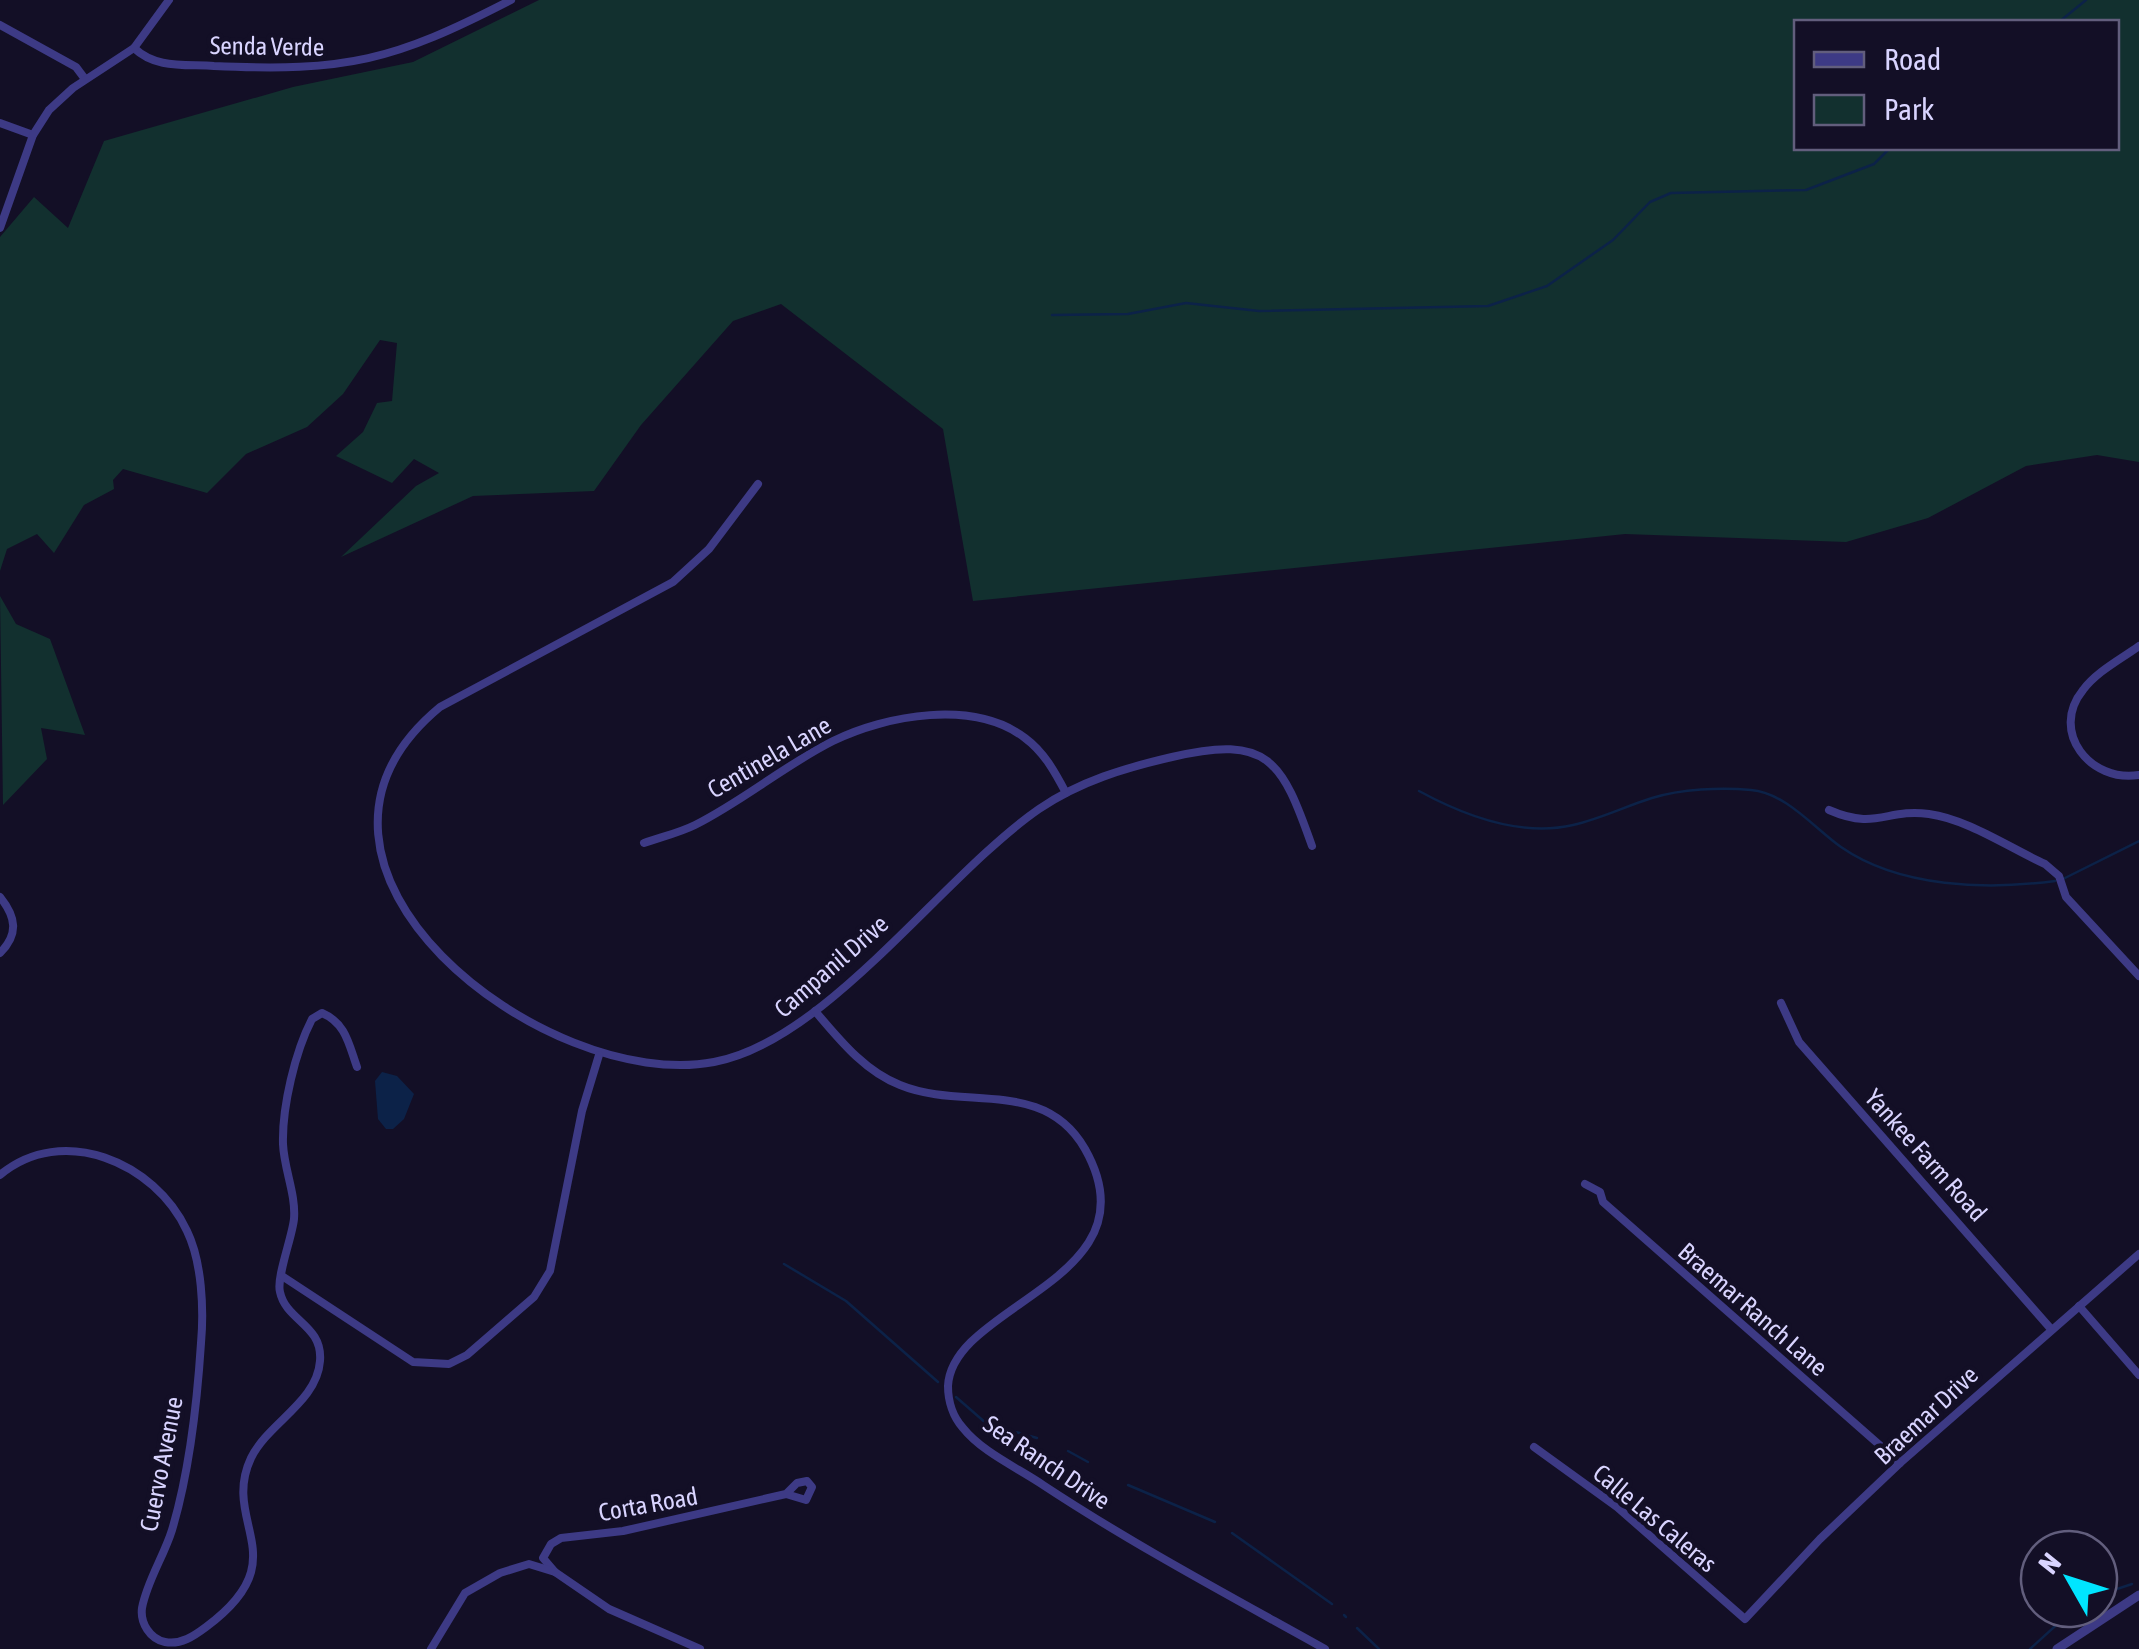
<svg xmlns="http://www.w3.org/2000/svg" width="2139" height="1649" font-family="'Asap Condensed',sans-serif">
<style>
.green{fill:#12302f;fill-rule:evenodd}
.water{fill:#0c2248}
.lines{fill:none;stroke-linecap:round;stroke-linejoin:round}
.stream{stroke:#0c2248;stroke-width:2.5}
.minor{stroke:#3d3a85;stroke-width:8}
.tertiary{stroke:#3d3a85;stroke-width:9}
.labels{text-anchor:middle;stroke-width:9;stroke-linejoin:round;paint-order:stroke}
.street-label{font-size:25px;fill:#d9d4ff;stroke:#130f26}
</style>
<rect width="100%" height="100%" fill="#130f26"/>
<!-- green -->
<g class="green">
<path d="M539,0H2139V462L2097,455L2026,466L1928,518L1846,542L1625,534L973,601L943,429L781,304L733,321L641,425L594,491L473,496L341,557L416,486L439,473L414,459L392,483L336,456L363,432L377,403L392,401L397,343L380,340L343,394L307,427L246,454L207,493L123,469L113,480L114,489L84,505L54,553L37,534L7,549L0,571V237L34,197L68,228L104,141L293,87L413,62ZM1796,22H2116V148H1796Z"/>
<polygon points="0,596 16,624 50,639 85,735 41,728 47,759 3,805"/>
</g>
<!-- water -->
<polygon class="water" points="382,1072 397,1076 414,1094 404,1119 393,1129 386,1129 378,1119 375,1081"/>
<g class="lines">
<!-- stream -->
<g class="stream">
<polyline points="2059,22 2086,0"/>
<polyline points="1052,315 1128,314 1186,303 1259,311 1488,306 1547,286 1613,240 1650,202 1671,193 1806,190 1874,164 1890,148"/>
<path d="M1419,791C1463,815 1521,837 1573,825C1600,819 1626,806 1652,798C1681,789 1721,787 1751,790C1786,793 1814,828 1841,847C1900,888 1987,890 2055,881"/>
<polyline points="2063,879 2139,841"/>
<polyline points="784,1264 846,1301 938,1382"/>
<polyline points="956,1397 987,1424 1037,1438"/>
<polyline points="1068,1451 1088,1462"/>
<polyline points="1128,1485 1215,1522"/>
<polyline points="1232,1533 1332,1604"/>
<polyline points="2099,1595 2132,1584"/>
<polyline points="1344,1615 1346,1617"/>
<polyline points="1357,1628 1379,1649"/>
<polyline points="2030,1649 2074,1609"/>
</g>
<!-- minor -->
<g class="minor">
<polyline points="0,25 76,67 85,79"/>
<path d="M134,48C156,69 185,64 214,66C347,72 393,61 511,0"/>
<polyline points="0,123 33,135"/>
<polyline points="0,228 33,135 49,110 73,88 134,48 169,0"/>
<path d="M758,484L709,549L673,582L440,707C248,866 546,1094 714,1062C827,1041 942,876 1039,809C1080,781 1125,768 1172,757C1269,734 1282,761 1312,846"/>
<path d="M2139,646C2121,659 2096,672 2083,690C2049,732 2091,783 2139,775"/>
<path d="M1829,810C1877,831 1886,808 1929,814C1967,819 2010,848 2045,864L2059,876L2066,897L2139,976"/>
<path d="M644,843C661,837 679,833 695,825C743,801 785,765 833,741C886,715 974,699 1025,738C1044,752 1055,772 1066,793"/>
<path d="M0,897C16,917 19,934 0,953"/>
<polyline points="1781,1003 1799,1042 2051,1329"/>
<path d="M815,1011C839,1039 864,1071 900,1085C963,1111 1044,1077 1085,1149C1159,1280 952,1303 948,1386C948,1401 953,1417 963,1428C982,1452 1018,1468 1043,1485C1134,1545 1230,1596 1325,1649"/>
<path d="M0,1175C62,1123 155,1162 187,1231C202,1262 204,1309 201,1343C197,1405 190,1470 172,1530C164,1556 147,1581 142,1608C140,1623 150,1639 165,1642C181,1645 194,1636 206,1627C299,1558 220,1524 251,1458C268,1423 317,1402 320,1361C323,1325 286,1321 280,1292C276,1278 292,1238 294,1219C296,1194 284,1169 283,1144C282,1107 295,1052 312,1019L322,1013C346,1023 349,1045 357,1067"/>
<polyline points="1585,1184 1600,1192 1603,1202 1900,1463"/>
<polyline points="282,1276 413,1362 449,1364 467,1355 534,1297 550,1271 582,1111 599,1055"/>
<polyline points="2079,1306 2139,1375"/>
<polyline points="1534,1447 1617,1507 1745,1619 1820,1539 1900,1463 2139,1254"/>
<polyline points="555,1572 543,1558 551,1544 561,1538 623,1531 786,1494 806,1500 812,1487 807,1481 797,1483 786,1494"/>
<polyline points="431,1649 465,1593 500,1573 529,1564 555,1572 609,1609 700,1649"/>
</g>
<!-- tertiary -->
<polyline class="tertiary" points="2057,1649 2139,1595"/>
</g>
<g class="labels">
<!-- street labels -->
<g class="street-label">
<text transform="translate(267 46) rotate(1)" y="9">Senda Verde</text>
<text transform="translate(769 757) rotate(-30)" y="9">Centinela Lane</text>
<text transform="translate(831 966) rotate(-41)" y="9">Campanil Drive</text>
<text transform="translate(1926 1155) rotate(48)" y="9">Yankee Farm Road</text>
<text transform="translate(1753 1309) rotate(41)" y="9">Braemar Ranch Lane</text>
<text transform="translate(1926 1415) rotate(-43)" y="9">Braemar Drive</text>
<text transform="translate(1047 1462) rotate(34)" y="9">Sea Ranch Drive</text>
<text transform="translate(161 1464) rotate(-79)" y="9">Cuervo Avenue</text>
<text transform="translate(648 1504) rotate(-10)" y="9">Corta Road</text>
<text transform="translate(1655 1518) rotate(40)" y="9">Calle Las Caleras</text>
</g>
</g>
<!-- legend -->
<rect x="1794" y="20" width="325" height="130" fill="#130f26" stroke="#625e7d" stroke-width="2.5"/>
<rect x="1814" y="52" width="50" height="15" fill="#3d3a85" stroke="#625e7d" stroke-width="2.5"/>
<text x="1884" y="70" font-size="30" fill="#d9d4ff">Road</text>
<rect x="1814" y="95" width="50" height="30" fill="#12302f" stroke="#625e7d" stroke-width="2.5"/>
<text x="1884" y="120" font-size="30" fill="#d9d4ff">Park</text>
<!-- north arrow -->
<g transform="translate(2069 1579) rotate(309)"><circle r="48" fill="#130f26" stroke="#625e7d" stroke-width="2.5"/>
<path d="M0-8L18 38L0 25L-18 38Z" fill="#00e5ff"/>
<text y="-15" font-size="28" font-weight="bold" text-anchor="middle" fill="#d9d4ff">N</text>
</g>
</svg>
